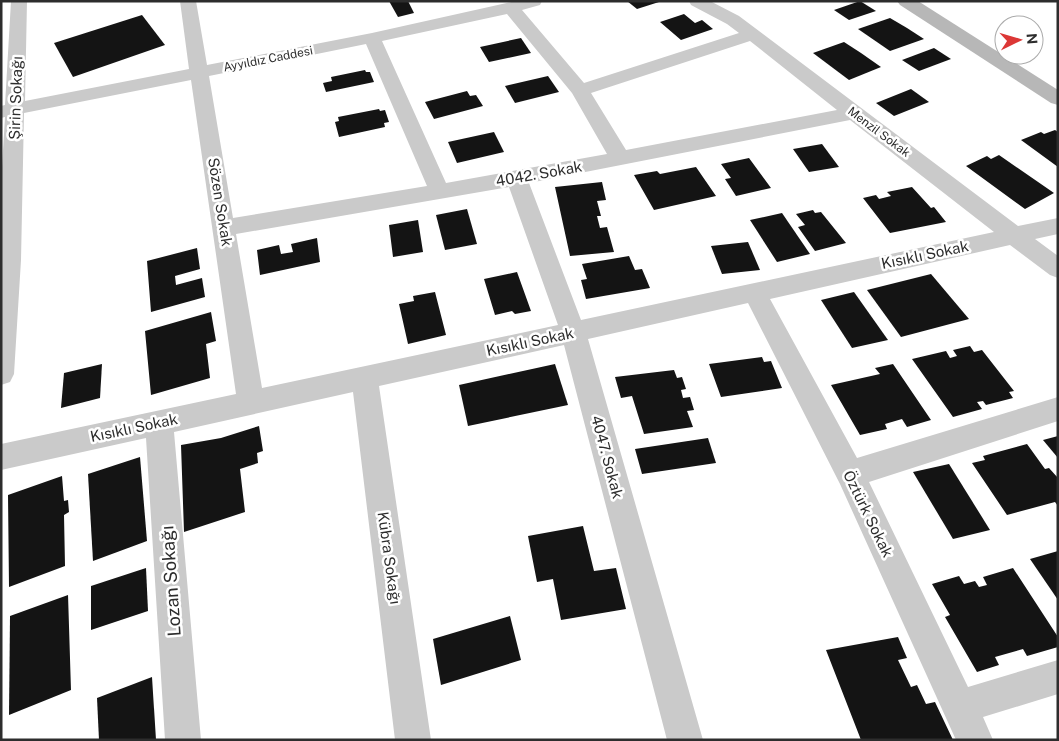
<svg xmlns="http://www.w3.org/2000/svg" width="1059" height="741" font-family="'Public Sans',sans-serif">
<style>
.building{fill:#141414}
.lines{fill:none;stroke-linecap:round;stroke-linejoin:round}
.minor{fill:#cacaca;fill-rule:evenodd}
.secondary{fill:#b7b7b7;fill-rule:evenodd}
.labels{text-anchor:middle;stroke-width:5;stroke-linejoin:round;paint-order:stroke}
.far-street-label{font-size:12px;fill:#2d2d2d;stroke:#fff}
.street-label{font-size:15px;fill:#2d2d2d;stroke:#fff}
.near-street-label{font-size:18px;fill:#2d2d2d;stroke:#fff}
</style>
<rect width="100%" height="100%" fill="#fff"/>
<!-- building -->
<g class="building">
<polygon points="389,1 408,1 414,13 398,17"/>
<polygon points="627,1 659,1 659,2 637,9"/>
<polygon points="860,1 876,11 849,20 834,10"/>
<polygon points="684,14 695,23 702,20 713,29 681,40 660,22"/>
<polygon points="142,15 165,45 73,77 54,43"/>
<polygon points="890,18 907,28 924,39 890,51 858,29"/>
<polygon points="521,38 531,53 489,62 480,47"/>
<polygon points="844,42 861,53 881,67 849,80 813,53"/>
<polygon points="934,48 951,59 919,71 902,60"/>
<polygon points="365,70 366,72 370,72 374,82 326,92 323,83 332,81 331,77"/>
<polygon points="548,76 559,92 515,103 505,86"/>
<polygon points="911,89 929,102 894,116 876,103"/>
<polygon points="467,91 470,96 476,95 483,106 434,119 425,102"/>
<polygon points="379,109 380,111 385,110 389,122 384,123 385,127 339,137 335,122 339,121 338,117"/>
<polygon points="1055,130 1058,132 1058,167 1021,140 1041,132 1044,134"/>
<polygon points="494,132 504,152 457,163 448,142"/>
<polygon points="822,144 839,167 809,172 793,149"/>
<polygon points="999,155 1054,193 1025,209 966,166 987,156 991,159"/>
<polygon points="749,158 771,188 736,196 725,179 731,178 721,164"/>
<polygon points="696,167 716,196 654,210 634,175 657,171 660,174"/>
<polygon points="602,182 606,200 597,201 601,216 597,216 600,228 607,227 614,252 570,256 555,187"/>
<polygon points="912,187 931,208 934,207 946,222 890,233 863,198 876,195 879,199 891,196 887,192"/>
<polygon points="467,209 477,244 445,250 436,215"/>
<polygon points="813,210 815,213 821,212 846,243 815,251 798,227 805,225 796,214"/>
<polygon points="782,213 810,254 777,262 750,220"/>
<polygon points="418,220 423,252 393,257 389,225"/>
<polygon points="317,238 320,262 260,275 257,250 279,245 281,254 293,252 291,244"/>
<polygon points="748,242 760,270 722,274 711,246"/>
<polygon points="197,248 200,269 175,276 176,285 202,278 205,297 151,312 147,261"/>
<polygon points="629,256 635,270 642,269 650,288 586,299 581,280 587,279 582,264"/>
<polygon points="517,272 531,311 515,314 512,311 495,315 484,279"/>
<polygon points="931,274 969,319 901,337 867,290"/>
<polygon points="435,292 446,335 408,344 399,304 414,301 413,296"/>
<polygon points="854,292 888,340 852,348 821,300"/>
<polygon points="211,312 216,341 206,344 210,378 151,395 145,331"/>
<polygon points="970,346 974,352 982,350 1014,391 1009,392 1013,398 986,405 983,401 977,402 982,409 953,417 912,359 946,351 950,358 957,356 953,350"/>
<polygon points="762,357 764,362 771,361 782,388 721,397 709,364"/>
<polygon points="102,364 100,398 61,408 64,373"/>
<polygon points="555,364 568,405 468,426 459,385"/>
<polygon points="893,364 931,420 907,427 902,419 885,424 887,429 860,435 831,385 880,374 875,368"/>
<polygon points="674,370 677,378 682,377 686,389 681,390 683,398 690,397 694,410 687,411 693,427 644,434 632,396 621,398 615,377"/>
<polygon points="259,426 263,451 257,453 258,463 240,469 245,512 184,532 181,445 221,438"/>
<polygon points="1058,436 1058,458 1043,440"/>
<polygon points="708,438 716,463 642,474 635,449"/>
<polygon points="1027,444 1045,469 1049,468 1058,478 1058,506 1055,502 1007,515 972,463 985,460 983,456"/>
<polygon points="140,457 147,541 93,561 88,474"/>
<polygon points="949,464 990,530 953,539 913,472"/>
<polygon points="62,476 64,501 68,500 69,512 64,515 65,566 9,587 8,495"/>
<polygon points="583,526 594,571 616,568 626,609 561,620 553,579 537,582 528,536"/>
<polygon points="1058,551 1058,600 1030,559"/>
<polygon points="146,568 148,611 91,630 91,586"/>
<polygon points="1013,568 1058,637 1058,647 1027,656 1023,649 995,657 999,665 977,672 945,617 950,615 932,584 959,576 964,584 975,581 979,587 987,585 983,577"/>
<polygon points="68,595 71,690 9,715 10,616"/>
<polygon points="510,616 521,660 441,685 433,639"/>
<polygon points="898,637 907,658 898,660 911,687 917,685 926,704 935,702 953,740 861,740 826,650"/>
<polygon points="152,677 156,740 99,740 97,698"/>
</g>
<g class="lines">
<!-- minor -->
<path class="minor" d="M11,1H27L25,101L189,69L180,1H196L207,65L372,33L516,1H542L540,5L522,10L584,83L739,33L727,24L691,5L689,1H710L739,16L1018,226L1058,218V234L1035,239L1058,256V278L1050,275L1010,245L770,299L857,458L1058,397V421L869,482L968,687L1058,660V694L983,717L993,740H956L840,484L748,303L588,339L703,740H667L564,345L379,386L431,740H395L353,392L174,432L201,740H165L146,438L1,470V444L236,394L191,80L24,113L21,260L14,374L10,382L1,385V184L5,117L1,118V106L5,105ZM507,14L572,93L607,154L446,183L382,41ZM750,41L837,110L626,150L591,93ZM366,44L427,186L233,218L209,76ZM850,120L994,232L581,320L529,183ZM509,187L558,325L262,388L236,234Z"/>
<!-- secondary -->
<polygon class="secondary" points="897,1 918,1 1058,90 1058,105 1051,103 900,5"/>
</g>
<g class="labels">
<!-- far-street labels -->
<g class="far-street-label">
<text transform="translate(268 59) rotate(-11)" y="4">Ayyıldız Caddesi</text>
<text transform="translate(879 132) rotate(37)" y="4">Menzil Sokak</text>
</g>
<!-- street labels -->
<g class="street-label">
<text transform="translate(16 98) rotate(-88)" y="5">Şirin Sokağı</text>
<text transform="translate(539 174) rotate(-10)" y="5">4042. Sokak</text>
<text transform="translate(220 202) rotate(81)" y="5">Sözen Sokak</text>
<text transform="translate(925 255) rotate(-12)" y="5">Kısıklı Sokak</text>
<text transform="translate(530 342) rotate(-12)" y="5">Kısıklı Sokak</text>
<text transform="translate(134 428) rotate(-12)" y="5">Kısıklı Sokak</text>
<text transform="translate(607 457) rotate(75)" y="5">4047. Sokak</text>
<text transform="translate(868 514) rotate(64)" y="5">Öztürk Sokak</text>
<text transform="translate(389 558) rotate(82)" y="5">Kübra Sokağı</text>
</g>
<!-- near-street labels -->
<g class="near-street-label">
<text transform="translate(171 581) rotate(-94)" y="6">Lozan Sokağı</text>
</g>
</g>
<!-- border -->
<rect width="1059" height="741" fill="none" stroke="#2d2d2d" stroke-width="5"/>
<!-- north arrow -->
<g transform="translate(1019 40) rotate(85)"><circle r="24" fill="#ffffff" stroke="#ababab"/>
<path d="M0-4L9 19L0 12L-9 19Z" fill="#dc3736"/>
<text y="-8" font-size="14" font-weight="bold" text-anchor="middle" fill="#2d2d2d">N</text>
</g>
</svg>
